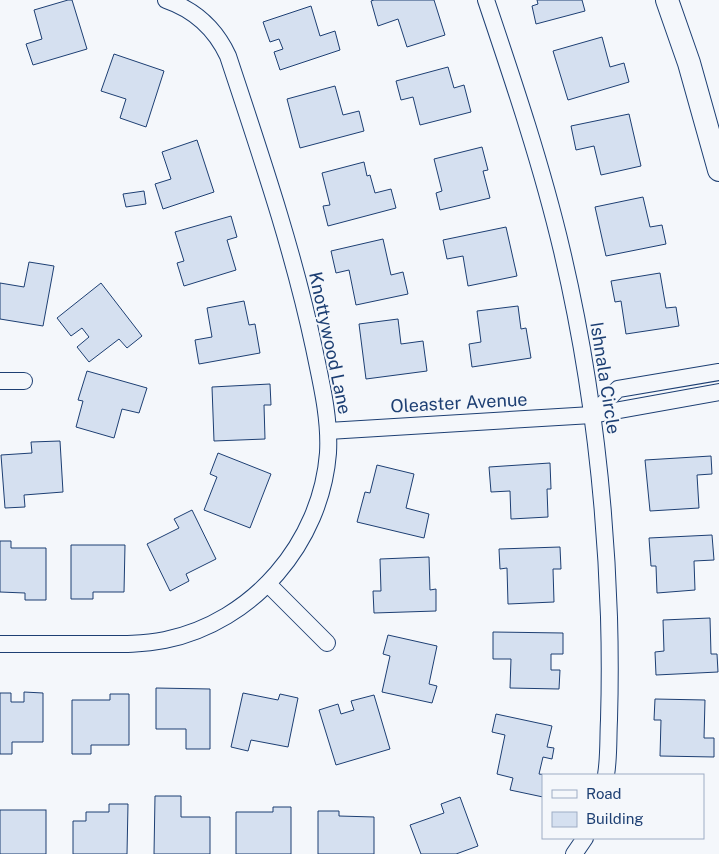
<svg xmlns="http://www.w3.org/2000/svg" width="719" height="854" font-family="'Public Sans',sans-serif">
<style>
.building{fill:#d5e0f0;stroke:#1d3f73}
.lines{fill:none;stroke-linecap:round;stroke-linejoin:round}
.street-casing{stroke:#1d3f73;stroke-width:18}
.secondary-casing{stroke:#1d3f73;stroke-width:24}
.street{stroke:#f4f7fb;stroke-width:16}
.secondary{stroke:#f4f7fb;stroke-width:22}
.labels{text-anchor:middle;stroke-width:4;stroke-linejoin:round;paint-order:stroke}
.street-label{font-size:18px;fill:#1d3f73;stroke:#f4f7fb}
</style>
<rect width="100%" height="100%" fill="#f4f7fb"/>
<!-- building -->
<g class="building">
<polygon points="68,0 72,0 87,49 33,65 26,44 42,39 34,10"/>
<polygon points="374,0 434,0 445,35 407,47 398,19 378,26 371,1"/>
<polygon points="537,0 582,0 585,11 536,24 532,6 538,4"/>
<polygon points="311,6 320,36 335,31 340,50 280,70 274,52 283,49 279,39 270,42 263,22"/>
<polygon points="602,37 610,67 624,63 629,82 568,100 553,51"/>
<polygon points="114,54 164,71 146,127 120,118 126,99 101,91"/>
<polygon points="448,67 454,88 464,85 471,112 420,125 413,97 401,100 396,81"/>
<polygon points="335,86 343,115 359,111 364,131 300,148 287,99"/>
<polygon points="629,114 641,166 601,175 594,146 576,150 571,126"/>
<polygon points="197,140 214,192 163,209 155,184 171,179 162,152"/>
<polygon points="482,147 488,170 483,171 490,198 440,210 436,193 442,191 434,159"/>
<polygon points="364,162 367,176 370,175 375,193 391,189 396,208 328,226 323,206 330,205 322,173"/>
<polygon points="144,191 146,204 126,207 123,194"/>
<polygon points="643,197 650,227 662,225 666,244 606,256 595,207"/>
<polygon points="231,216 237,237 227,240 236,270 184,286 177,263 184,261 175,232"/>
<polygon points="506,227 517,276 468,286 463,256 447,259 443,240"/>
<polygon points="383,239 391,275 403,272 408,294 356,305 349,270 336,273 331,251"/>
<polygon points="29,262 54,266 43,326 0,319 0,283 24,287"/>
<polygon points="660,273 666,308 676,307 679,326 626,334 621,301 615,302 611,281"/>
<polygon points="101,283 142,336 127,348 119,339 89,362 77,347 89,337 82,328 71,336 57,318"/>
<polygon points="244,301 249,325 255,324 260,353 199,364 195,340 212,337 207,308"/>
<polygon points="518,306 521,329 526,328 531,358 472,367 469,344 481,342 477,311"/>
<polygon points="398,319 401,344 423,341 427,371 366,379 359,324"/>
<polygon points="87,371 147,388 139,413 122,409 114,438 76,427 83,401 78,400"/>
<polygon points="270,384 271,405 264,405 265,439 214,441 212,387"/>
<polygon points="60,441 63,492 24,495 25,507 5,508 1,455 32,453 31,442"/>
<polygon points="218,453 271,474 250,528 204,510 217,477 210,474"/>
<polygon points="711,456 712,474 697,475 699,508 650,511 645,460"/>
<polygon points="550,463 551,489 547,489 548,517 511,519 510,491 491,492 489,467"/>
<polygon points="377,465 414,474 406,508 429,514 424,538 357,522 365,492 370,493"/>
<polygon points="192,510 216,559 186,574 189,581 170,591 147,544 179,528 174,519"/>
<polygon points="712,535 714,560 694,561 695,590 657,593 656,566 651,566 649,538"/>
<polygon points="0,541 11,541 11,548 46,548 46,600 25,600 25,593 0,592"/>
<polygon points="71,545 125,545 124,592 93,592 93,599 71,599"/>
<polygon points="560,547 561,569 553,569 554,602 508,604 507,568 500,569 499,549"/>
<polygon points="429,557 430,590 436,589 436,611 374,613 373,591 381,591 380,559"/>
<polygon points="710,618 711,654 717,654 718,672 656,675 655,652 664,651 663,620"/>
<polygon points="493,632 563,633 563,654 551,654 551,670 560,670 559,689 510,688 511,659 493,659"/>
<polygon points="388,635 437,646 429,684 437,686 432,703 382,692 390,656 383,654"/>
<polygon points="156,688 210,689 210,749 186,749 186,729 156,729"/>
<polygon points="24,692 43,693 43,742 12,742 12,754 0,754 0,693 11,693 11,702 24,702"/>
<polygon points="243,693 278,700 280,694 298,698 288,747 251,740 248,751 231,747"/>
<polygon points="110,694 129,694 129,745 91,745 91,754 72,754 72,700 110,700"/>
<polygon points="374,695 390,749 336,765 319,710 338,704 341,714 354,710 351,701"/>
<polygon points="655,699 705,700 704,738 714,738 714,757 660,756 661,720 654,720"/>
<polygon points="496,714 552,726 547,747 554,748 552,759 543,757 539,774 547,775 543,775 543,797 510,790 513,778 497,774 505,735 492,732"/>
<polygon points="155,796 181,796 181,817 210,817 210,854 154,854"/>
<polygon points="460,797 478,846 456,854 421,854 410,825 444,813 441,804"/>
<polygon points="109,804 128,804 127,854 73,854 73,821 86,821 86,812 109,812"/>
<polygon points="273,807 291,807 291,854 236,854 236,812 273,812"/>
<rect x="0" y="810" width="46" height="44"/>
<polygon points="318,811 339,811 339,816 374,817 374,854 318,854"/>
</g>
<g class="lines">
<defs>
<g id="street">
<path d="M486,0C514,83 542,166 562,251C590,370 605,494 609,617C610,651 610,685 609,720C608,738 609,757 606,775"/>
<polyline points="0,381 24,381"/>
<polyline points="592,415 618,389 719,372"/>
<polyline points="328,431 592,415 719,392"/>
<polyline points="268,584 327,643"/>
<path d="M0,644C30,644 59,644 89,644C114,644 140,645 165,640C253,622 321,543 328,453C330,418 321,382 314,348C293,249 260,153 228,56C215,28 195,10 166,0"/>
<polyline points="574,854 585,838"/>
</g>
<polyline id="secondary" points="667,0 689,63 719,170"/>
</defs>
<!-- street casing -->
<use href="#street" class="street-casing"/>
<!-- secondary casing -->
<use href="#secondary" class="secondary-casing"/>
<!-- street -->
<use href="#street" class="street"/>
<!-- secondary -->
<use href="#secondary" class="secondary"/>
</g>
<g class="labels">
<!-- street labels -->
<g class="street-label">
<text transform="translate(330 343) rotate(78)" y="6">Knottywood Lane</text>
<text transform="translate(605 378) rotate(81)" y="6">Ishnala Circle</text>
<text transform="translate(459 403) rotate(-3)" y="6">Oleaster Avenue</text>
</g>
</g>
<!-- legend -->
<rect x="542" y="774" width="162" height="65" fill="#f4f7fb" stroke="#9eadc5"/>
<rect x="552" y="790" width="25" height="8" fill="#f4f7fb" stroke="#9eadc5"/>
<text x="586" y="799" font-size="15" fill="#1d3f73">Road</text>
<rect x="552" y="812" width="25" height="15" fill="#d5e0f0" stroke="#9eadc5"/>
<text x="586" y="824" font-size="15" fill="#1d3f73">Building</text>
</svg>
